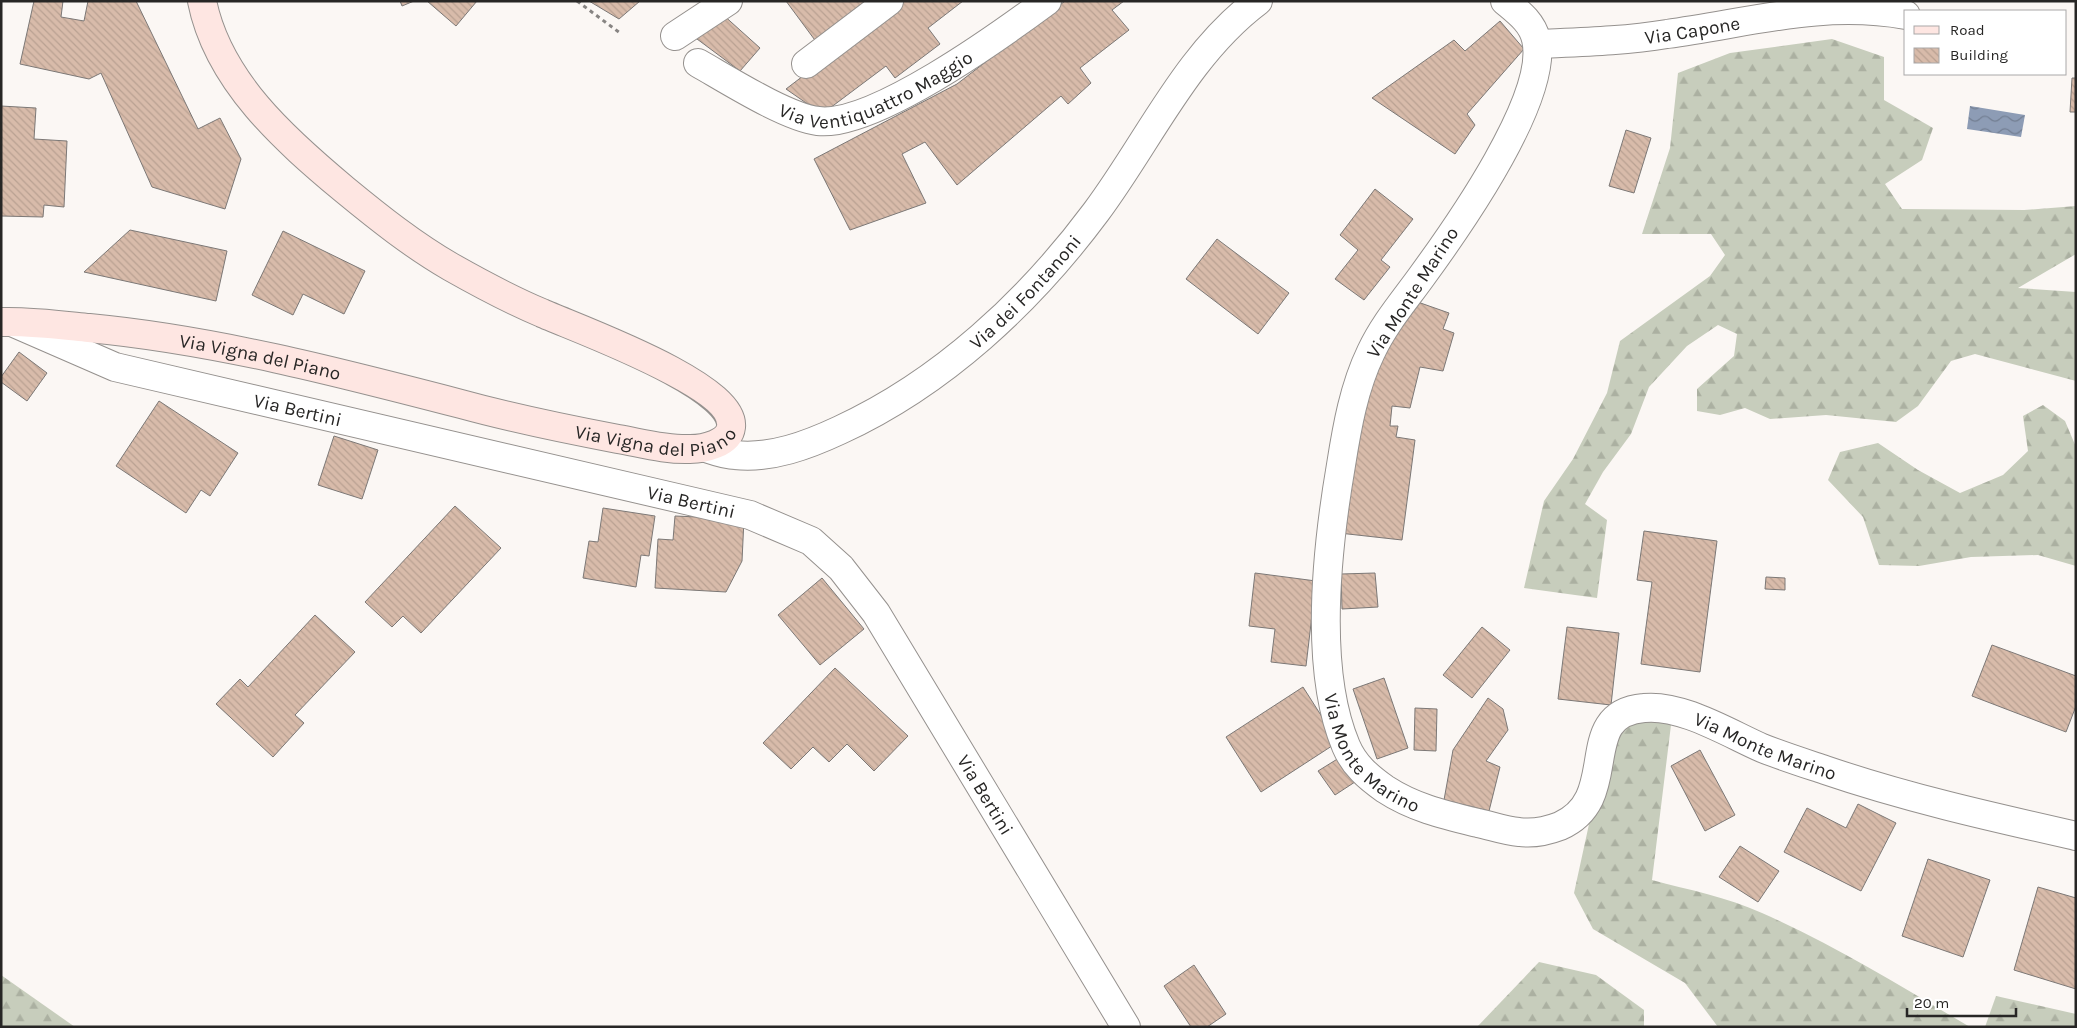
<svg xmlns="http://www.w3.org/2000/svg" width="2077" height="1028" font-family="Karla,sans-serif">
<style>
.forest{fill:url(#forest-firs)}
.water{fill:url(#water-waves)}
.building{fill:url(#building-back-hatch);stroke:#7c7876}
.lines{fill:none;stroke-linecap:round;stroke-linejoin:round}
.street-casing{stroke:#95918e;stroke-width:30}
.secondary-casing{stroke:#95918e;stroke-width:30}
.path{stroke:#878482;stroke-width:3;stroke-dasharray:4 4;stroke-linecap:butt}
.street{stroke:#fff;stroke-width:28}
.secondary{stroke:#fee6e2;stroke-width:28}
.labels{text-anchor:middle;stroke-width:5;stroke-linejoin:round;paint-order:stroke}
.street-label{font-size:19px;fill:#272625;stroke:#fff}
</style>
<defs>
<pattern id="forest-firs" width="22" height="20" patternUnits="userSpaceOnUse" patternTransform="scale(1.25)"><rect width="22" height="20" fill="#c7cdbc"/><path d="M5 1l3.5 6h-7zM16 11l3.5 6h-7z" fill="#abb0a1"/></pattern>
<pattern id="water-waves" width="16" height="10" patternUnits="userSpaceOnUse" patternTransform="scale(1.25)"><rect width="16" height="10" fill="#8d9cb5"/><path d="M0 5q4-4 8 0t8 0" fill="none" stroke="#737f93"/></pattern>
<pattern id="building-back-hatch" width="6" height="6" patternUnits="userSpaceOnUse" patternTransform="scale(1.25)"><rect width="6" height="6" fill="#d8bbaa"/><path d="M-1 5l2 2M0 0l6 6M5-1l2 2" fill="none" stroke="#b9a192"/></pattern>
</defs>
<rect width="100%" height="100%" fill="#fbf7f4"/>
<!-- forest -->
<g class="forest">
<polygon points="1832,39 1884,57 1884,100 1933,128 1922,160 1885,184 1902,209 2024,210 2076,206 2076,254 2018,288 2076,292 2076,381 1975,354 1951,361 1918,406 1896,422 1826,415 1770,419 1745,408 1720,415 1697,411 1697,389 1734,356 1737,334 1718,325 1687,346 1649,387 1631,434 1603,472 1585,504 1607,520 1597,598 1524,588 1544,501 1573,459 1607,393 1620,341 1710,276 1725,255 1711,234 1642,234 1670,148 1678,73 1730,53"/>
<polygon points="2043,405 2065,421 2076,447 2076,566 2038,555 1971,557 1919,566 1879,565 1863,517 1828,480 1840,452 1878,443 1918,470 1960,493 2003,475 2028,451 2023,416"/>
<path d="M1666,714L1671,725L1652,880C1689,890 1727,897 1762,913C1835,945 1902,987 1970,1027H1718L1685,983L1593,929L1574,893L1591,815L1615,752L1622,723Z"/>
<polygon points="1539,962 1596,975 1644,1010 1644,1027 1477,1027"/>
<polygon points="1,975 75,1027 1,1027"/>
<polygon points="1996,996 2076,1014 2076,1027 1985,1027"/>
</g>
<!-- water -->
<polygon class="water" points="1970,106 2025,115 2021,137 1967,129"/>
<!-- building -->
<g class="building">
<polygon points="34,1 63,1 61,17 84,21 88,1 136,1 198,129 220,118 241,159 225,209 152,187 101,73 89,79 20,64"/>
<polygon points="400,1 414,1 402,6"/>
<polygon points="427,1 477,1 456,26"/>
<polygon points="589,1 640,1 619,19"/>
<polygon points="786,1 878,1 820,47"/>
<polygon points="901,1 963,1 928,28 940,44 895,78 886,66 822,114 786,89"/>
<polygon points="1065,1 1124,1 1112,10 1129,30 1080,68 1091,83 1068,104 1061,96 957,185 925,142 902,154 926,203 850,230 814,159 957,84"/>
<polygon points="721,13 760,48 740,71 693,36"/>
<polygon points="1500,21 1524,49 1467,114 1475,125 1455,154 1372,98 1454,40 1465,51"/>
<polygon points="2072,78 2076,78 2076,112 2070,112"/>
<polygon points="1,106 36,108 34,139 67,141 64,207 44,205 43,217 1,216"/>
<polygon points="1626,130 1651,138 1634,193 1609,186"/>
<polygon points="1375,189 1413,219 1381,260 1390,267 1364,300 1335,279 1358,250 1340,235"/>
<polygon points="130,230 227,251 216,301 84,272"/>
<polygon points="283,231 365,271 344,314 303,294 293,315 252,295"/>
<polygon points="1217,239 1289,293 1258,334 1186,279"/>
<polygon points="1412,300 1449,313 1443,329 1454,333 1443,371 1420,367 1410,408 1392,406 1390,426 1398,426 1396,437 1415,440 1402,540 1339,533 1363,388"/>
<polygon points="19,352 47,373 27,401 1,382 1,377"/>
<polygon points="159,401 238,453 210,496 201,490 186,513 116,466"/>
<polygon points="334,436 378,450 362,499 318,485"/>
<polygon points="455,506 501,548 421,633 403,616 392,627 365,602"/>
<polygon points="603,508 655,516 649,556 641,555 636,587 583,578 589,541 598,542"/>
<polygon points="675,516 744,519 742,561 726,592 655,588 658,539 673,540"/>
<polygon points="1644,531 1717,541 1700,672 1641,664 1652,582 1637,580"/>
<polygon points="1255,573 1316,581 1306,666 1271,662 1275,629 1249,626"/>
<polygon points="1375,573 1378,607 1342,609 1341,574"/>
<polygon points="1766,577 1785,578 1785,590 1765,589"/>
<polygon points="822,578 864,629 820,665 778,615"/>
<polygon points="315,615 355,652 295,715 304,723 273,757 216,704 240,679 248,687"/>
<polygon points="1482,627 1510,650 1472,698 1443,675"/>
<polygon points="1567,627 1619,633 1611,705 1558,699"/>
<polygon points="1992,645 2076,676 2076,706 2066,732 1972,696"/>
<polygon points="835,668 908,736 874,771 847,744 829,762 813,747 791,769 763,743"/>
<polygon points="1384,678 1408,748 1377,759 1353,689"/>
<polygon points="1303,687 1338,742 1261,792 1226,737"/>
<polygon points="1488,698 1503,709 1508,730 1486,761 1500,767 1489,811 1444,800 1453,750"/>
<polygon points="1415,708 1437,709 1436,751 1414,750"/>
<polygon points="1700,750 1735,815 1705,831 1671,766"/>
<polygon points="1339,758 1358,780 1335,795 1318,771"/>
<polygon points="1858,804 1896,823 1861,891 1784,852 1807,808 1846,828"/>
<polygon points="1740,846 1779,871 1758,902 1719,877"/>
<polygon points="1928,859 1990,880 1963,957 1902,936"/>
<polygon points="2038,887 2076,898 2076,989 2014,970"/>
<polygon points="1194,965 1226,1014 1207,1027 1191,1027 1164,986"/>
</g>
<g class="lines">
<defs>
<g id="street">
<path id="s1" d="M1505,1C1518,12 1532,22 1536,39C1550,97 1457,228 1422,276C1404,301 1384,324 1371,352C1354,387 1347,427 1341,465C1327,547 1313,668 1346,746C1354,765 1368,777 1385,789C1414,808 1445,815 1478,823C1492,826 1505,831 1519,832C1533,834 1547,831 1560,826C1624,798 1573,714 1644,708C1681,704 1728,733 1762,748C1782,756 1804,763 1825,770C1907,798 1992,817 2076,836"/>
<polyline points="675,36 728,1"/>
<path id="s2" d="M1538,44C1581,42 1624,41 1667,34C1749,23 1822,0 1906,15"/>
<path id="s3" d="M698,63C728,80 786,117 818,121C873,128 1001,35 1047,1"/>
<polyline points="806,64 889,1"/>
<path id="s4" d="M14,323L115,367L750,515L811,541L841,568L876,613L1126,1027"/>
<path id="s5" d="M706,448C715,451 725,455 735,455C771,459 808,445 840,430C942,383 1029,302 1096,212C1149,141 1186,55 1258,1"/>
</g>
<g id="secondary">
<path id="s6" d="M1,322C30,321 60,325 89,328C215,340 338,372 461,404C512,418 565,429 618,439C641,443 666,450 690,449C703,449 729,444 731,427C736,385 575,328 542,313C511,300 481,284 451,267C413,245 379,218 345,190C285,140 218,81 202,1"/>
</g>
</defs>
<!-- street casing -->
<use href="#street" class="street-casing"/>
<!-- secondary casing -->
<use href="#secondary" class="secondary-casing"/>
<!-- path -->
<polyline class="path" points="577,1 620,33"/>
<!-- street -->
<use href="#street" class="street"/>
<!-- secondary -->
<use href="#secondary" class="secondary"/>
</g>
<g class="labels">
<!-- street labels -->
<g class="street-label">
<text dy="7" stroke="none"><textPath href="#s2" startOffset="155">Via Capone</textPath></text>
<text dy="7" stroke="none"><textPath href="#s3" startOffset="198">Via Ventiquattro Maggio</textPath></text>
<text dy="7" stroke="none"><textPath href="#s5" startOffset="372">Via dei Fontanoni</textPath></text>
<text transform="translate(1412 292) rotate(-57)" y="7">Via Monte Marino</text>
<text dy="7" stroke="none"><textPath href="#s6" startOffset="262">Via Vigna del Piano</textPath></text>
<text dy="7" stroke="none"><textPath href="#s4" startOffset="298">Via Bertini</textPath></text>
<text dy="7" stroke="none"><textPath href="#s6" startOffset="668">Via Vigna del Piano</textPath></text>
<text dy="7" stroke="none"><textPath href="#s4" startOffset="702">Via Bertini</textPath></text>
<text dy="7" stroke="none"><textPath href="#s1" startOffset="1339">Via Monte Marino</textPath></text>
<text dy="7" stroke="none"><textPath href="#s1" startOffset="832">Via Monte Marino</textPath></text>
<text dy="7" stroke="none"><textPath href="#s4" startOffset="1138">Via Bertini</textPath></text>
</g>
</g>
<!-- border -->
<rect width="2077" height="1028" fill="none" stroke="#272625" stroke-width="5"/>
<!-- legend -->
<rect x="1904" y="10" width="162" height="65" fill="#ffffff" stroke="#a9a8a8"/>
<rect x="1914" y="26" width="25" height="8" fill="#fee6e2" stroke="#a9a8a8"/>
<text x="1950" y="35" font-size="15" fill="#272625">Road</text>
<rect x="1914" y="48" width="25" height="15" fill="url(#building-back-hatch)" stroke="#a9a8a8"/>
<text x="1950" y="60" font-size="15" fill="#272625">Building</text>
<!-- scale -->
<path d="M1907 1008v8h109v-8" fill="none" stroke="#272625" stroke-width="2.5"/>
<text x="1914" y="1008" font-size="15" fill="#272625" stroke="#ffffff" stroke-width="4" paint-order="stroke">20 m</text>
</svg>
